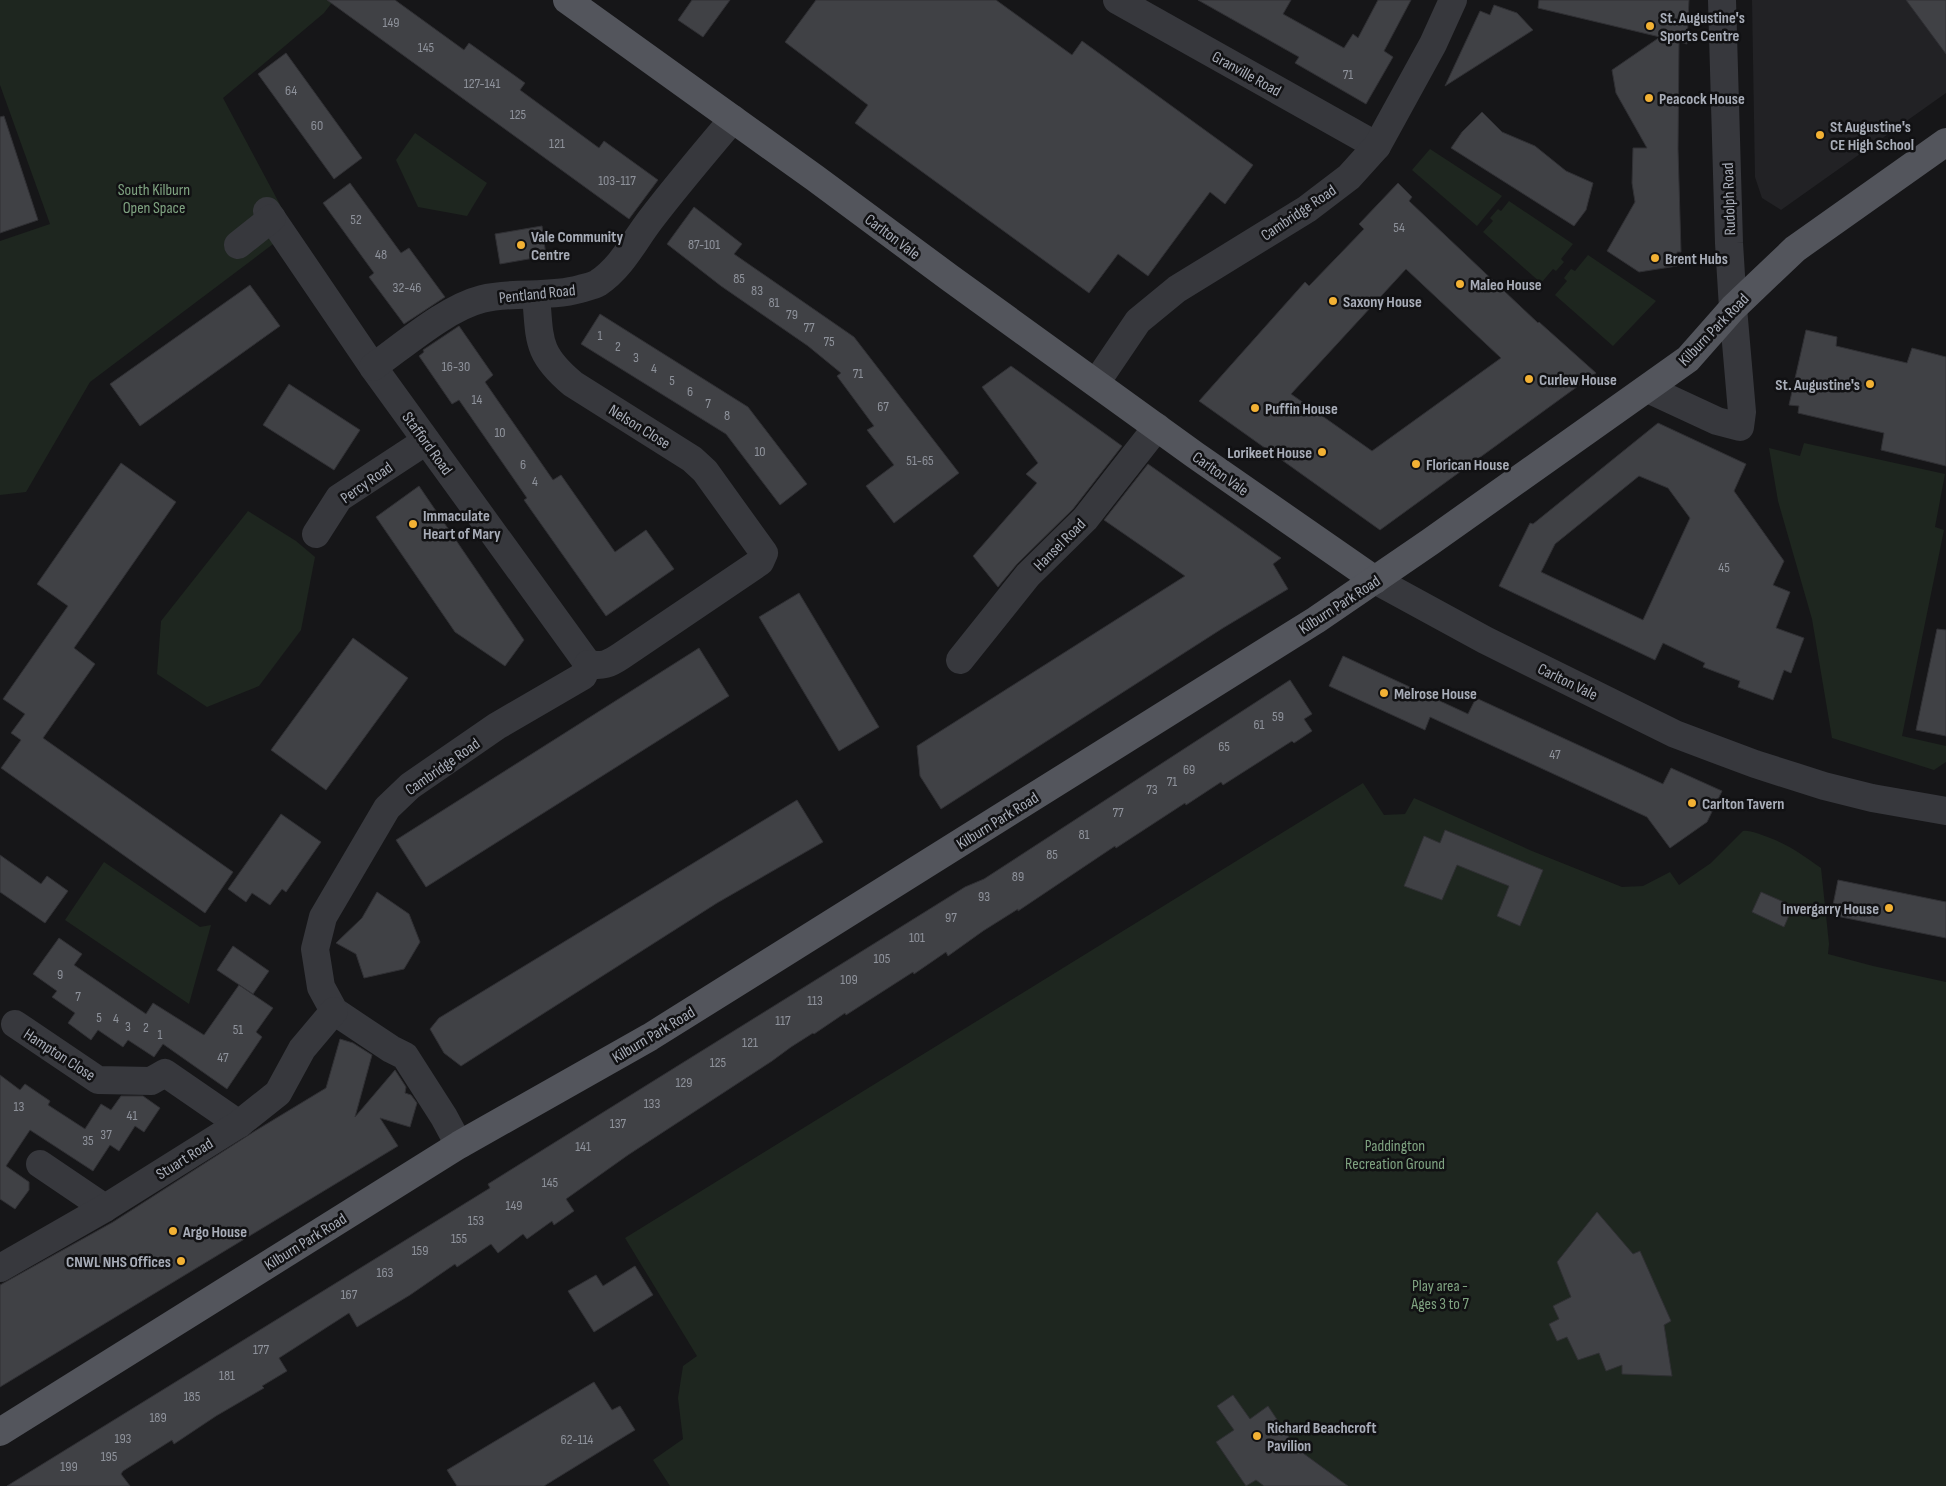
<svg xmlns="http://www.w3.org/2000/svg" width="1946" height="1486" font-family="'Sofia Sans Condensed',sans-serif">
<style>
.built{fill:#222225}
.green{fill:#1e261f}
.building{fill:#404145;stroke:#303034;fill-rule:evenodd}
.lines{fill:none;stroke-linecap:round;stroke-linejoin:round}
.minor{stroke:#37383d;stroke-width:28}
.major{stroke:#53555c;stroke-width:28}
.poi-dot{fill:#f2b134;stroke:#111113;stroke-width:2}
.labels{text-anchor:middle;stroke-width:5;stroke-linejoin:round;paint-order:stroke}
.number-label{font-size:14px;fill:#8e929b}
.poi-label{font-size:16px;font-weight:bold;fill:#a8adb8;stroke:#111113;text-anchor:start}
.street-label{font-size:16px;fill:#a8adb8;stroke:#111113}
.park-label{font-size:16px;fill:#7fa381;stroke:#111113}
</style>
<rect width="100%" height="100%" fill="#161618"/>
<!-- built -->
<polygon class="built" points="1752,0 1946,0 1946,93 1781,210 1762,198 1755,177"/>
<!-- green -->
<g class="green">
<polygon points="0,0 334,0 324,13 223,98 293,229 90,382 26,492 0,495 0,241 50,224 0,85"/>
<polygon points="415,133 487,183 467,216 418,207 396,160"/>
<polygon points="1430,149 1502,196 1477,226 1412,170"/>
<polygon points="1509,201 1573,244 1561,259 1564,262 1556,271 1553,269 1541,283 1483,232 1493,221 1490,218 1498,209 1501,211"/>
<polygon points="1588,255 1656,301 1613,346 1555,295 1567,281 1564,278 1571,269 1575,271"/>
<polygon points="1804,443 1945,474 1935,527 1944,530 1902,736 1946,746 1946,762 1934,770 1832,738 1812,619 1778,501 1769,448 1800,456"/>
<polygon points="248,511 296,541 315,557 301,630 259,686 207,707 157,674 161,621"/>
<path d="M1363,783L1384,815L1405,814L1414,798L1532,851L1622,887L1643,886L1670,872L1679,885L1711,863L1743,831C1749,830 1756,833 1762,835C1786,843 1800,853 1821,868L1829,944L1828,954L1873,966L1946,982V1486H670L653,1460L683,1439L678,1398L683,1366L697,1356L625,1238Z"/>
<polygon points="104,862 200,927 211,925 189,1004 65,920"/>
</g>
<!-- building -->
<g class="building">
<polygon points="327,0 395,0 464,50 469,43 525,83 520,90 599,148 604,141 658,180 629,219"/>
<polygon points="692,0 730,0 703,37 678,20"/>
<polygon points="816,0 996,0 1072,55 1082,41 1253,165 1225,204 1210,192 1148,276 1118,254 1089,293 855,123 868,105 785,42"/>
<polygon points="1198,0 1291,0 1283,14 1344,48 1353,34 1358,38 1378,0 1411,0 1384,51 1393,57 1366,104 1295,63 1299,57"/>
<polygon points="1539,0 1689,0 1687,44 1679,42 1678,149 1681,252 1677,252 1677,266 1639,272 1607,251 1635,202 1632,183 1633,148 1647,148 1616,93 1612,70 1660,37 1538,8"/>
<polygon points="1906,0 1946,0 1946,54"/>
<polygon points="1494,5 1517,13 1533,30 1445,86 1480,11 1490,15"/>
<polygon points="286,53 362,158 334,179 258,74"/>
<polygon points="1482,112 1502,132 1535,146 1566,171 1593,183 1586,210 1574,226 1451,148 1462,132"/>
<polygon points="4,116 38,220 0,233 0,117"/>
<polygon points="350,183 401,253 409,248 445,297 404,324 369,277 374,273 323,203"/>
<path d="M1398,183L1412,197L1409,201L1538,323L1539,322L1596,373L1380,530L1199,401L1305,282L1309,286L1364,229L1359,224ZM1406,269L1501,358L1372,451L1291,394Z"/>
<polygon points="694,207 742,244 734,254 854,337 959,473 894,523 866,486 894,465 867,430 874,426 837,376 841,373 808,346 721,286 667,244"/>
<polygon points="542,226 546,256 500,264 495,234"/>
<polygon points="250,285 280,326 140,426 110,384"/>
<polygon points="600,314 748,407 807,484 780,505 726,434 581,344"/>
<polygon points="459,326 493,375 485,382 496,398 553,480 561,475 615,552 646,530 674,569 606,616 524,500 527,498 459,400 452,404 419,356 424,352 423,350"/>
<polygon points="1806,330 1837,337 1836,346 1907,363 1912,348 1946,357 1946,466 1881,450 1884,433 1798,413 1799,406 1789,405"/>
<polygon points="1011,366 1122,446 1073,509 1017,564 998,587 973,556 1037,483 1026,474 1038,463 982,387"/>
<polygon points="289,384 360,430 334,470 263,425"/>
<path d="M1658,423L1746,464L1734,491L1784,561L1773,585L1790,592L1776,628L1804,638L1791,673L1784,670L1773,700L1738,687L1740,681L1703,667L1705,663L1663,643L1655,660L1499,586L1530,523L1533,524ZM1639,476L1668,488L1690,518L1643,620L1541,572L1555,544Z"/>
<polygon points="121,463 176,502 74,648 95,664 43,738 233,872 205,913 1,768 21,740 11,733 25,714 3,699 68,606 37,584"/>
<polygon points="1148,464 1281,558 1273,564 1288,589 1223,628 941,809 920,776 917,746 1185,576 1104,520"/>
<polygon points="419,486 524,640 505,666 455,632 376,517"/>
<polygon points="799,593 879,727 839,751 759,617"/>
<polygon points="1937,629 1946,630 1946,736 1916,730"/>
<polygon points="353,638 408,678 326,790 271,750"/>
<polygon points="699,648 729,696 426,887 396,840"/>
<polygon points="1343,656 1468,714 1476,698 1663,784 1671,768 1722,791 1707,822 1670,848 1647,817 1430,717 1425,730 1329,686"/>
<polygon points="1290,680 1312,714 1304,719 1312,731 1294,743 1292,741 1223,785 1221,782 1186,805 1185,803 1116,848 1115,846 1018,911 1018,909 983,931 948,956 946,952 914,974 913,972 846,1015 845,1013 814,1034 813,1033 791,1047 772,1061 628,1155 566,1199 574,1211 554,1225 552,1221 527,1239 523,1234 498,1253 491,1244 457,1267 455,1264 410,1295 357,1327 349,1313 279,1358 287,1371 262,1386 264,1388 216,1416 174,1444 172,1440 123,1471 121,1474 130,1486 7,1486 490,1188 488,1184 965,887 984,879"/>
<polygon points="797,800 823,842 717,903 461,1066 444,1053 430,1029 439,1018"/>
<polygon points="281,814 321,842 286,892 282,889 270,905 252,893 246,902 228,889"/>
<polygon points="1445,830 1543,870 1520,926 1497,916 1509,886 1457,865 1442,900 1404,886 1424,836 1440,843"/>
<polygon points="0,855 41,884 47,876 68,891 45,923 0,892"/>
<polygon points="1838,880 1946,902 1946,938 1831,915"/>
<polygon points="377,892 409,914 420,942 404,969 364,978 356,954 336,943 362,918"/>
<polygon points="1761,892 1793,906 1784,927 1752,912"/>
<polygon points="59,938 82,954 74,965 146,1014 153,1003 204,1035 239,985 273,1008 256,1032 262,1037 227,1089 163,1044 154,1057 128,1040 123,1047 98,1030 91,1040 68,1023 75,1013 52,997 57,991 33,974"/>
<polygon points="233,946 269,971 253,994 217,970"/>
<polygon points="340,1039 353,1043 372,1055 355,1117 395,1070 406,1087 405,1093 411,1095 417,1103 410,1127 380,1118 398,1146 0,1387 0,1285 113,1222 255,1131 326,1088"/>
<polygon points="0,1075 20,1090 25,1084 50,1101 48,1105 85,1129 101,1104 111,1110 121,1096 143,1096 160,1108 144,1132 135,1126 119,1151 110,1145 93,1171 30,1130 6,1166 29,1182 29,1190 15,1209 0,1199"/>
<polygon points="1597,1212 1633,1254 1640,1251 1671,1321 1664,1325 1672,1376 1622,1374 1622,1365 1606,1371 1599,1353 1578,1360 1567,1337 1557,1341 1549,1324 1559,1319 1553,1306 1571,1297 1557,1262"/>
<polygon points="635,1266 653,1295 594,1332 568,1291 596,1275 603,1286"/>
<polygon points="594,1382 612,1410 620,1406 635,1430 544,1486 457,1486 447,1470"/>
<polygon points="1233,1395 1250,1419 1268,1406 1296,1448 1348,1486 1264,1486 1256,1480 1246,1486 1216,1442 1234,1430 1217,1406"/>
</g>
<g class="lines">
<!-- minor -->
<g class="minor">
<polyline points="1117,0 1377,146"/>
<polyline points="267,211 373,367 588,664"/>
<polyline points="238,245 272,218"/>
<path d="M373,367C403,346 446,308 482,299C514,291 548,298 580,289C586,287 593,286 598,283C622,267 634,241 651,219C677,185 705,152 733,119"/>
<polyline points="1096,383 1138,321 1177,289 1307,209 1349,177 1377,146 1433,44 1453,0"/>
<polyline points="1648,389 1717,421 1740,427 1742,412 1733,308 1729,243 1722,0"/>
<polyline points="316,534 339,498 426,441"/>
<polyline points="1375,580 1485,640 1675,734 1755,764 1824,786 1872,798 1946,811"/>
<polyline points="960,660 1028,575 1085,519 1157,427"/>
<polyline points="15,1024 98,1080 151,1081 165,1073 239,1124"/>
<path d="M459,1145L444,1117L405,1056L391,1049L334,1011L321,987L315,949L323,917L387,808L410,786L497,726L583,676L588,664C602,667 609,664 621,656L760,562L764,553L705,471L692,459L573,384C536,353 540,340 536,295"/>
<polyline points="40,1164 105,1208"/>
<polyline points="0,1268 105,1208 239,1124 278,1093 302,1049 334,1011"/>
</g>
<!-- major -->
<g class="major">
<polyline points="567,0 815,178 950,278 1195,455 1375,580"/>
<polyline points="0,1432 459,1145 650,1037 1316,620 1430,542 1688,359 1733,308 1795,249 1946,142"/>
</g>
</g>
<!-- markers -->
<g class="poi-dot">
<circle cx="1650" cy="26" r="5"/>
<circle cx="1649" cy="98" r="5"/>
<circle cx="1820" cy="135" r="5"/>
<circle cx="521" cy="245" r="5"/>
<circle cx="1655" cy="258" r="5"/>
<circle cx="1460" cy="284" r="5"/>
<circle cx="1333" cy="301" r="5"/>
<circle cx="1529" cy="379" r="5"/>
<circle cx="1870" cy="384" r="5"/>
<circle cx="1255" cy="408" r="5"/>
<circle cx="1322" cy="452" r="5"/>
<circle cx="1416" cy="464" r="5"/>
<circle cx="413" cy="524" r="5"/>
<circle cx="1384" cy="693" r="5"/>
<circle cx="1692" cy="803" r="5"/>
<circle cx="1889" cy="908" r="5"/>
<circle cx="173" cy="1231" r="5"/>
<circle cx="181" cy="1261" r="5"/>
<circle cx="1257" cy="1436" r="5"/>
</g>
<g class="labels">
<!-- number labels -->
<g class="number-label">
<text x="391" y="27">149</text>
<text x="426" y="52">145</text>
<text x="1348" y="79">71</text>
<text x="482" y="88">127-141</text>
<text x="291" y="95">64</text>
<text x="518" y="119">125</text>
<text x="317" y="130">60</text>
<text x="557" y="148">121</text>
<text x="617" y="185">103-117</text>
<text x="356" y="224">52</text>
<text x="1399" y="232">54</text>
<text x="704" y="249">87-101</text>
<text x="381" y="259">48</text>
<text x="739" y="283">85</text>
<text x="407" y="292">32-46</text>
<text x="757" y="295">83</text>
<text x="774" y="307">81</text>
<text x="792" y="319">79</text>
<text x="809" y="332">77</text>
<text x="600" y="340">1</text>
<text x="829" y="346">75</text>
<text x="618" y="351">2</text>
<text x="636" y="362">3</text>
<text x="456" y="371">16-30</text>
<text x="654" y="373">4</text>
<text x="858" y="378">71</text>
<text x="672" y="385">5</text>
<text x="690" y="396">6</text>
<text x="477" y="404">14</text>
<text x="708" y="408">7</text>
<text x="883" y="411">67</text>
<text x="727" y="420">8</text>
<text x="500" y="437">10</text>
<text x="760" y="456">10</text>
<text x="920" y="465">51-65</text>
<text x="523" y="469">6</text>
<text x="535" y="486">4</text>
<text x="1724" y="572">45</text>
<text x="1278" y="721">59</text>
<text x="1259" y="729">61</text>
<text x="1224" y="751">65</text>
<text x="1555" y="759">47</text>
<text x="1189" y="774">69</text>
<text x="1172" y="786">71</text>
<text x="1152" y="794">73</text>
<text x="1118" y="817">77</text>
<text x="1084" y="839">81</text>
<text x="1052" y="859">85</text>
<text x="1018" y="881">89</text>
<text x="984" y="901">93</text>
<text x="951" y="922">97</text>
<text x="917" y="942">101</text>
<text x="882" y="963">105</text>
<text x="60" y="979">9</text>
<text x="849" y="984">109</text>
<text x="78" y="1001">7</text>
<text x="815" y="1005">113</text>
<text x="99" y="1022">5</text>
<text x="116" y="1023">4</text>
<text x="783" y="1025">117</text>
<text x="128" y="1031">3</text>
<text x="146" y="1032">2</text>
<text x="238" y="1034">51</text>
<text x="160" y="1039">1</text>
<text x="750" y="1047">121</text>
<text x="223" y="1062">47</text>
<text x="718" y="1067">125</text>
<text x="684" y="1087">129</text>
<text x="652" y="1108">133</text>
<text x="19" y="1111">13</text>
<text x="132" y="1120">41</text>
<text x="618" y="1128">137</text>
<text x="106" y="1139">37</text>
<text x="88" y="1145">35</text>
<text x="583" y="1151">141</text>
<text x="550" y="1187">145</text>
<text x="514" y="1210">149</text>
<text x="476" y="1225">153</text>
<text x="459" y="1243">155</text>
<text x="420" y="1255">159</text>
<text x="385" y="1277">163</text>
<text x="349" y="1299">167</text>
<text x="261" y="1354">177</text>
<text x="227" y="1380">181</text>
<text x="192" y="1401">185</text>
<text x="158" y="1422">189</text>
<text x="123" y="1443">193</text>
<text x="577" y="1444">62-114</text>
<text x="109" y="1461">195</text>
<text x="69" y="1471">199</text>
</g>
<!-- poi labels -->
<g class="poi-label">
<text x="1660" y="23">St. Augustine's<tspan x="1660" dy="18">Sports Centre</tspan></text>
<text x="1659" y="104">Peacock House</text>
<text x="1830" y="132">St Augustine's<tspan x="1830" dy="18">CE High School</tspan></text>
<text x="531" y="242">Vale Community<tspan x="531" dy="18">Centre</tspan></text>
<text x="1665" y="264">Brent Hubs</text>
<text x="1470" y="290">Maleo House</text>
<text x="1343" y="307">Saxony House</text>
<text x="1539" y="385">Curlew House</text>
<text x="1860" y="390" text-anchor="end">St. Augustine's</text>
<text x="1265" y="414">Puffin House</text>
<text x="1312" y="458" text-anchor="end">Lorikeet House</text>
<text x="1426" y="470">Florican House</text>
<text x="423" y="521">Immaculate<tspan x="423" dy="18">Heart of Mary</tspan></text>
<text x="1394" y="699">Melrose House</text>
<text x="1702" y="809">Carlton Tavern</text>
<text x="1879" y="914" text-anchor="end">Invergarry House</text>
<text x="183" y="1237">Argo House</text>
<text x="171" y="1267" text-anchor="end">CNWL NHS Offices</text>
<text x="1267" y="1433">Richard Beachcroft<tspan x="1267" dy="18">Pavilion</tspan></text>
</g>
<!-- street labels -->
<g class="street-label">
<text transform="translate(1247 73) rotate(29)" y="6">Granville Road</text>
<text transform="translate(1728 199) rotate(-92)" y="6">Rudolph Road</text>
<text transform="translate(1298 212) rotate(-34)" y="6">Cambridge Road</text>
<text transform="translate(893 236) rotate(37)" y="6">Carlton Vale</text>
<text transform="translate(537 293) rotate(-6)" y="6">Pentland Road</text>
<text transform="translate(1713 329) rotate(-46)" y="6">Kilburn Park Road</text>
<text transform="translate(640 426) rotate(32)" y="6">Nelson Close</text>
<text transform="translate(428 443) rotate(54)" y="6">Stafford Road</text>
<text transform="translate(1221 473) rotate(35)" y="6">Carlton Vale</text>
<text transform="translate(366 482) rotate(-35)" y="6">Percy Road</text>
<text transform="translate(1059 544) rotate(-45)" y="6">Hansel Road</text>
<text transform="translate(1339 604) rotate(-33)" y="6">Kilburn Park Road</text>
<text transform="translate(1568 681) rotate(26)" y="6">Carlton Vale</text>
<text transform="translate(442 766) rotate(-35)" y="6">Cambridge Road</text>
<text transform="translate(997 820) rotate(-32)" y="6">Kilburn Park Road</text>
<text transform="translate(653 1034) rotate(-31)" y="6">Kilburn Park Road</text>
<text transform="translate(60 1054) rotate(33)" y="6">Hampton Close</text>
<text transform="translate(184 1158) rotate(-32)" y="6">Stuart Road</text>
<text transform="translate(305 1241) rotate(-32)" y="6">Kilburn Park Road</text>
</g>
<!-- park labels -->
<g class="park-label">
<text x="154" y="195">South Kilburn<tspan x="154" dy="18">Open Space</tspan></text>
<text x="1395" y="1151">Paddington<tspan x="1395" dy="18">Recreation Ground</tspan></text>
<text x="1440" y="1291">Play area -<tspan x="1440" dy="18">Ages 3 to 7</tspan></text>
</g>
</g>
</svg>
